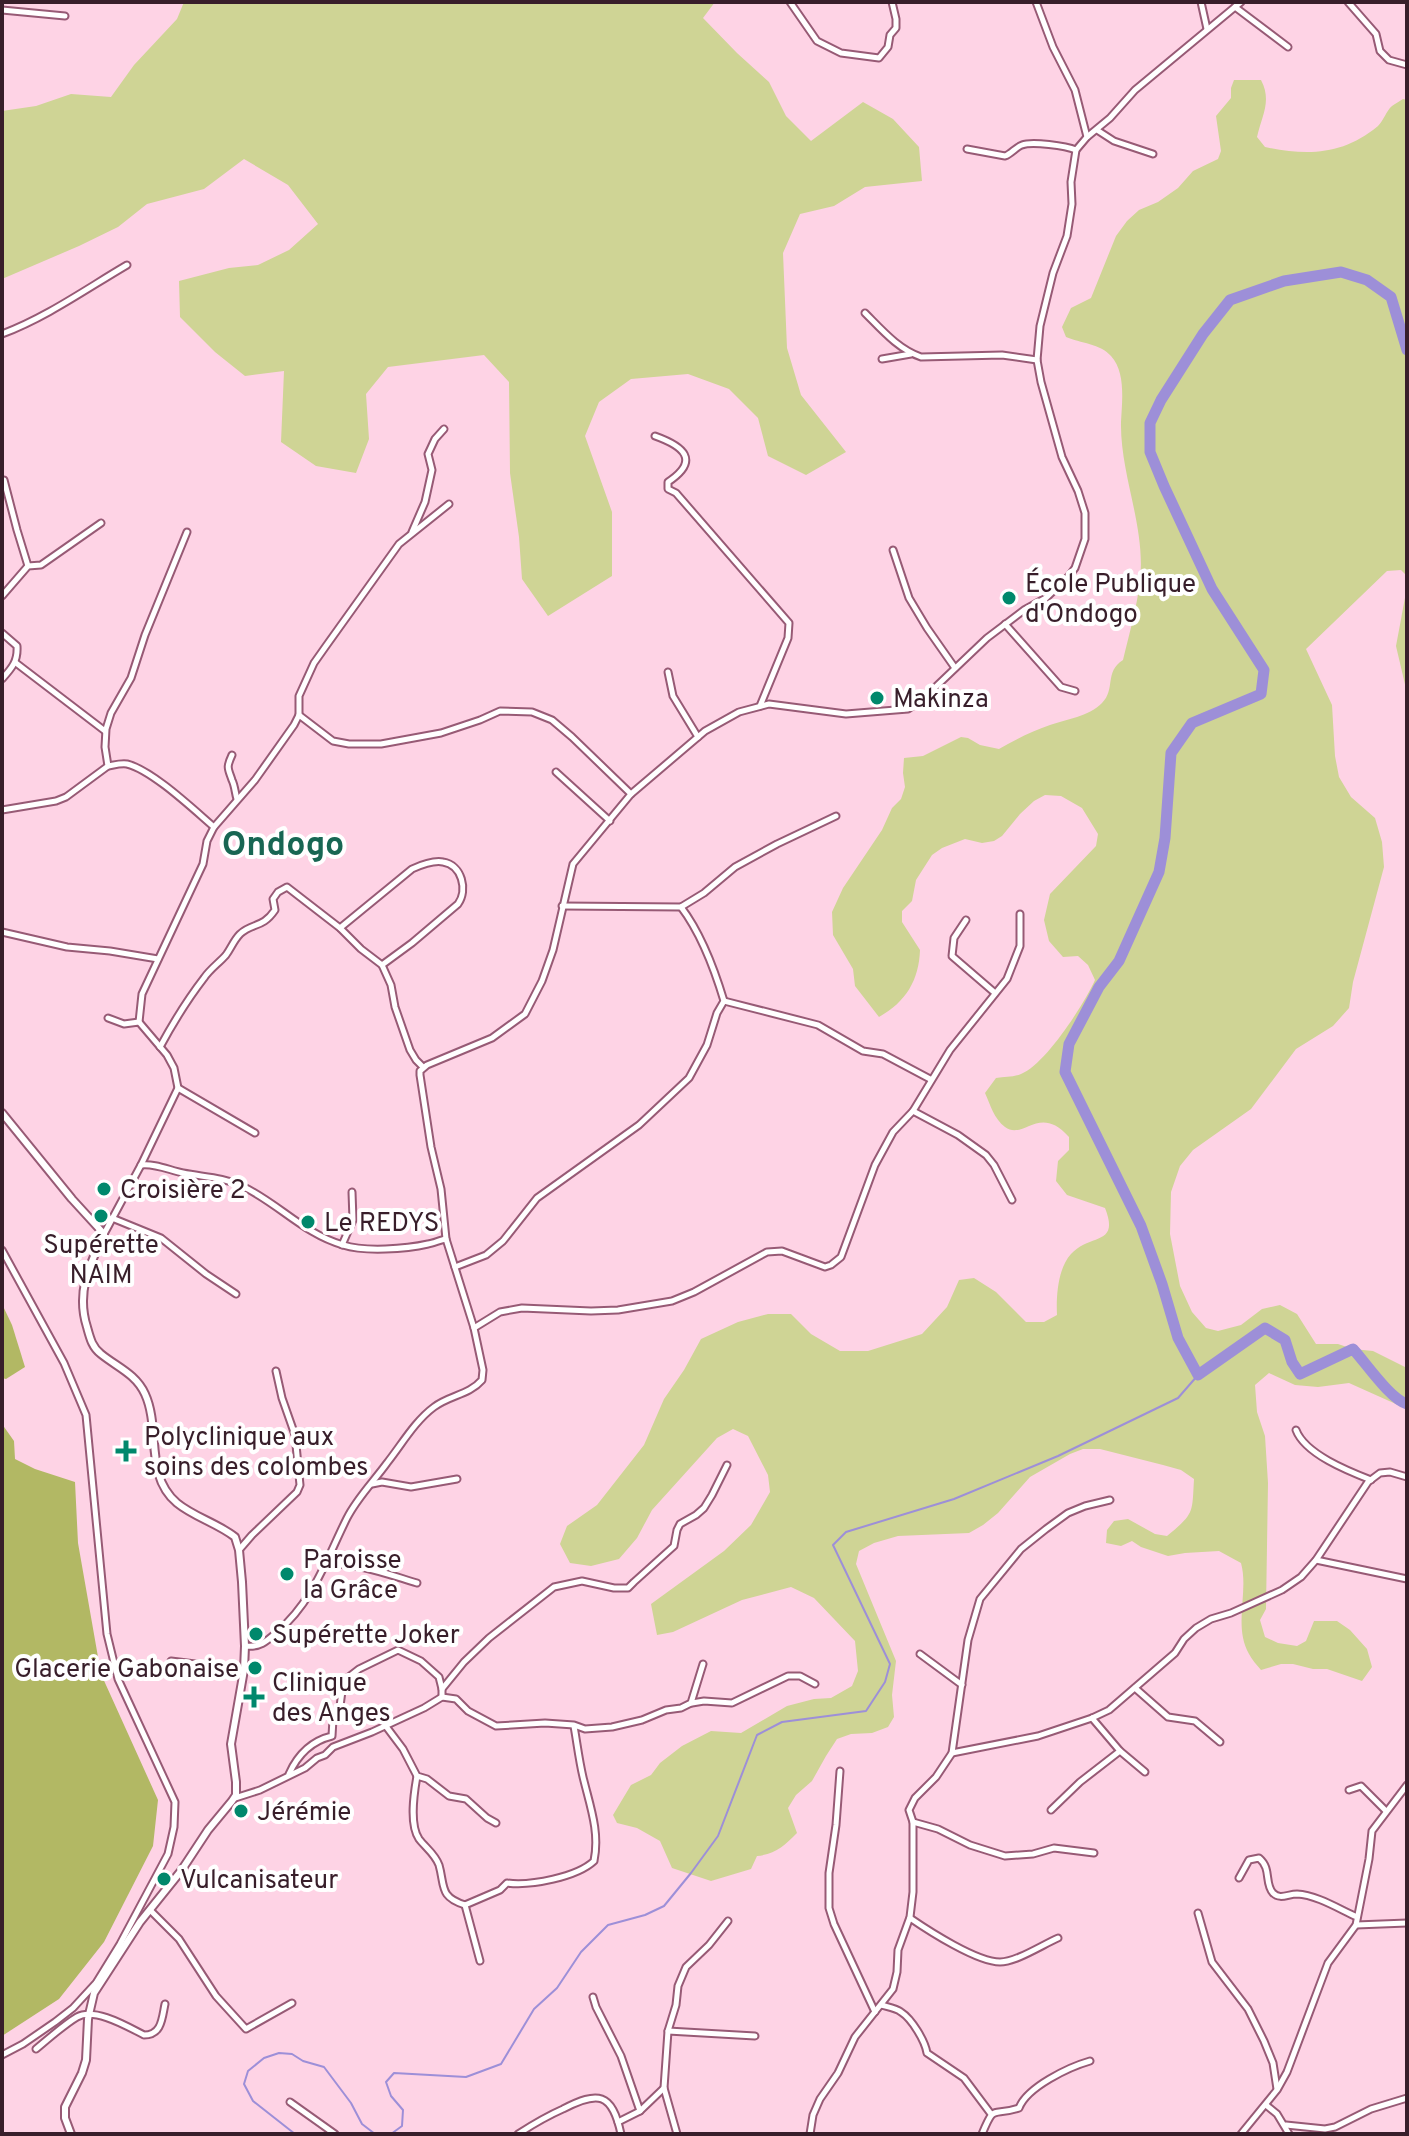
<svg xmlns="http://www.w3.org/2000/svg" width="1409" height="2136" font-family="Overpass,sans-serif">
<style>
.green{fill:#cfd495}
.forest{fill:#b2b864}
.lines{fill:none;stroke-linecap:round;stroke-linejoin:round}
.stream{stroke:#9d8fd8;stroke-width:2}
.river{stroke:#9d8fd8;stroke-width:11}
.minor-casing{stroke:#975a75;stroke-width:9}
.tertiary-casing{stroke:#975a75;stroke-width:10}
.minor{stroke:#fff;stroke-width:5}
.tertiary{stroke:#fff;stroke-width:6}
.poi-dot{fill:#00886c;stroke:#fff;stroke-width:3}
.labels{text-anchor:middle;stroke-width:8;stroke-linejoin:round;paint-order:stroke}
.poi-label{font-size:26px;fill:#381e2a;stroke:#fff;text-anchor:start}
.district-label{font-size:34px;font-weight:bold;fill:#186653;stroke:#fff}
</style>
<rect width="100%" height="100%" fill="#fed3e5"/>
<!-- green -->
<g class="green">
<polygon points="184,2 715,2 703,18 737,53 769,82 786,116 811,141 863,102 893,119 919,147 922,181 865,187 834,206 800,214 783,253 787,348 801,395 846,452 806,475 768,456 758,418 729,389 688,374 631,379 599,402 585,436 612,512 612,576 548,616 522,579 519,537 510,473 509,382 484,355 388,367 366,394 369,439 356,473 316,466 281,442 284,371 245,376 215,352 180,317 179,281 229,268 258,265 289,250 318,224 288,185 244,159 204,189 147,204 118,227 79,246 2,279 2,111 36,106 71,94 111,97 134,65 177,19"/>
<path d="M1234,80H1261C1272,101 1262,115 1257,137L1265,147C1308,156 1343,155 1378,126C1384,120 1386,111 1392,106C1396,103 1400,101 1403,99L1407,100V576L1401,570L1387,571L1306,649L1332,705L1335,756L1339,777L1351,797L1375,818L1382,842L1384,867L1353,982L1349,1008L1333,1026L1296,1049L1251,1109L1193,1150L1180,1166L1171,1192L1170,1234L1180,1286L1192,1312L1206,1328L1218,1331L1241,1325L1262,1309L1280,1305L1297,1314L1316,1344H1338L1353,1349L1373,1351L1407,1368V1409L1349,1383L1318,1387L1295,1385L1269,1373L1255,1385L1257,1412L1265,1436L1268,1483L1266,1609L1260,1620L1265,1637L1278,1643L1297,1646L1306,1641L1314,1621H1337L1350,1630L1367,1649L1372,1667L1362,1681L1327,1669H1313L1293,1664H1281L1261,1670C1257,1665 1252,1660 1249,1654C1233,1626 1249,1592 1241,1563L1219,1551L1185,1553L1168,1556L1141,1547L1132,1541L1121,1546L1106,1543L1107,1530L1114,1521L1128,1519L1155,1534L1167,1536C1195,1513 1192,1513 1194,1479L1181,1470L1163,1465L1100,1449H1083L1070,1454L1030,1477L998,1513L983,1525L969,1533L898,1536L874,1543L859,1551L856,1564L896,1661L892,1695L894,1717L888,1727L872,1733L851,1734L837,1739L826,1756L812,1781L796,1795L788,1808L797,1833C784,1846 776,1854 757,1856L751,1869L711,1881L672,1868L660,1841L637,1828L617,1823L613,1815L631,1785L651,1775L660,1763L682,1746L711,1731L741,1733L787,1706L814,1699L831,1698L852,1686L858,1671L855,1641L814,1598L791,1587L742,1600L673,1632L657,1635L651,1604L724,1551L751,1525L770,1492L768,1475L748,1436L733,1429L717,1438L652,1510L637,1538L619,1559L591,1566L570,1563L560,1544L567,1526L597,1505L644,1445L664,1399L684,1370L701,1339L738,1322L768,1314H791L811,1334L840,1351H868L922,1334L947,1307L959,1280L974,1278L996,1292L1026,1322H1044L1057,1315C1056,1296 1058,1268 1071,1254C1090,1233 1120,1246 1105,1208L1067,1195L1056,1181L1058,1161L1069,1150V1137C1039,1103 1024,1141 1005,1127C994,1119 990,1104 985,1093L996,1078C1005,1077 1014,1077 1021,1074C1046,1064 1084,1004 1095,980L1088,965L1078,956L1063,957L1049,941L1044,920L1050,894L1096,846L1098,834L1082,808L1061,796L1045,795L1034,801L1020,814L1002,836L994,841L982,843L965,839L942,848L932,855L916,880L912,901L902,911V922L920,950C919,980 906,1002 879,1017L855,986L853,969L833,935L832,912L843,888L882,830L892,808L901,799L905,787L903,773L904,758L923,756L961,737L968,738L980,745L999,749C1015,740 1032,731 1050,725C1067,719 1088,717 1102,703C1116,689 1104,672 1123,660C1129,635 1137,607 1140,581C1146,527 1120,475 1121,422C1122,402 1126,372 1111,356C1101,344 1080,343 1066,337L1062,327L1071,308L1091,298L1116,236L1127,221L1139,210L1158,202L1178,188L1193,171L1218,159L1221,151L1216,116L1231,98V88Z"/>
<polygon points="1407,587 1407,693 1396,646"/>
</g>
<!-- forest -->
<g class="forest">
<polygon points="2,1304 12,1325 25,1367 6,1379 2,1378"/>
<polygon points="2,1424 14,1441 15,1459 35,1469 75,1482 78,1543 101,1674 158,1800 153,1846 104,1942 59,1999 2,2036"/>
</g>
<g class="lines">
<!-- stream -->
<g class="stream">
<polyline points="295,2134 253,2101 244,2084 248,2071 264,2058 279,2053 292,2054 303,2061 324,2067 351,2103 362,2124 375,2134"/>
<polyline points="391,2134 402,2126 403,2110 391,2096 386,2082 394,2073 466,2077 501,2064 534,2009 557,1988 581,1952 608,1925 645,1915 664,1906 691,1873 718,1836 757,1735 782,1722 866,1711 885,1682 890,1664 833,1545 846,1532 954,1499 1058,1456 1178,1398 1198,1375"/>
</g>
<!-- river -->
<path class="river" d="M1407,350L1391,297L1367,280L1341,272L1284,281L1230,300L1203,334L1161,400L1150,423V452L1164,486L1212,589L1264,670L1261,694L1192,723L1171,753L1165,838L1159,872L1119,961L1099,987L1069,1044L1065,1072L1141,1226L1162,1284L1178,1338L1198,1375L1265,1328L1285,1340L1292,1362L1300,1374L1353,1349C1366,1363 1390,1399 1407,1404"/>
<defs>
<g id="minor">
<polyline points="790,2 817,41 841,53 879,58 888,47 890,35 896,28 896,19 892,2"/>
<polyline points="1036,2 1053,47 1075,90 1087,137"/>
<polyline points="1201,2 1207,29"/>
<polyline points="1348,2 1376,34 1380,51 1389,60 1407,65"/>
<polyline points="1235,7 1288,47"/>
<polyline points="2,10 65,16"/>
<polyline points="1097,130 1114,141 1153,154"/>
<path d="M967,149L1005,156C1011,154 1016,147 1022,145C1032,141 1066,146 1076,150"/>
<path d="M865,313C882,330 898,349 921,357L1002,355L1037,360"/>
<path d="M2,334C47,317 86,289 127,265"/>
<polyline points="882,359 911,354"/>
<path d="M655,436C683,446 701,460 668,482V489L676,493L789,623L788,638L760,706"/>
<polyline points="4,480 17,530 28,566"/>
<polyline points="412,532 425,502 432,470 428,454 435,439 444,429"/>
<polyline points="893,550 909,598 927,628 955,668"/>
<polyline points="2,596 28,566 41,565 101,523"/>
<polyline points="1005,624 1061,687 1075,691"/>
<path d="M2,633L17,646C18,661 12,668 2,679"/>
<polyline points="16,663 105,731"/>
<polyline points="668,672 673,696 698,737"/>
<polyline points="299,715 333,741 349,744 381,744 441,733 480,720 500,711 532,712 552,720 572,737 631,794"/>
<path d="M232,755C226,768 228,768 232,780C235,786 235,793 237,799"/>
<path d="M108,766C114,765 121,763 127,764C152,770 193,809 214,827"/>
<polyline points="556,772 610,821"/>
<polyline points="2,810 56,801 66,797 108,766 105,747 106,729 111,713 131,678 145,635 187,532"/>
<polyline points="562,906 681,907 704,893 735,867 777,844 836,816"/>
<polyline points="966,920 954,938 952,956 995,993"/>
<path d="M340,928L412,869C421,865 433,860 443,862C462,865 468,890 458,904L412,943L382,965"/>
<polyline points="2,932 67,947 110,951 158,959"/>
<polyline points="724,1001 818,1025 863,1051 883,1054 930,1079"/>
<polyline points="139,1022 142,994 203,864 207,841 214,827 255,780 294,725 299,715 299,696 314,663 326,646 399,544 449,504"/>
<path d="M160,1047C173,1023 187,1000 204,978C210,969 219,963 226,955C231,948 234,940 240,934C253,922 262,929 275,910L273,899L278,892L287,887L340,928L361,949L382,965L391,985L395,1007L410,1050L416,1060L423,1067"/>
<polyline points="178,1088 255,1133"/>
<polyline points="913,1111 958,1135 986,1155 994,1165 1012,1200"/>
<path d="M141,1165C154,1163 169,1170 183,1173C203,1177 223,1177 242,1186C278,1203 304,1234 343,1245C365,1252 406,1249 428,1244C434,1243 440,1240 446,1239"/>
<polyline points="112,1218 161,1238 206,1274 236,1294"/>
<polyline points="104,1234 141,1165 178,1088 174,1068 167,1055 139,1022 124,1024 108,1018"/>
<polyline points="342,1245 353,1220 352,1192"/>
<polyline points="2,1250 64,1363 86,1415 107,1634 118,1679 175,1802 174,1827 168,1854 120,1944 96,1983 73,2008 55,2022 23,2044 2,2055"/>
<path d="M455,1267L486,1255L503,1241L537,1198L639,1125L689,1078L707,1045L717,1013L724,1001C715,971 700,932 681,907"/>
<polyline points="474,1328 500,1312 522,1308 591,1311 618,1310 672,1301 694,1292 767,1252 782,1251 825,1267 831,1265 841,1257 875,1165 893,1132 913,1111 950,1050 1007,979 1020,946 1020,914"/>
<path d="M1296,1430C1305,1454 1348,1471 1371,1480"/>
<polyline points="372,1484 382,1482 411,1487 457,1479"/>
<polyline points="239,1550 252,1535 297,1492 300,1485 295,1435 282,1398 276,1371"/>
<polyline points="1316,1560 1407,1579"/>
<path d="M327,1564C359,1563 387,1574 417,1583"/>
<path d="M245,1646C260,1648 267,1641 277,1632C313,1602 327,1558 347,1518C357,1498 374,1481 387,1463C402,1444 415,1421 434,1407C450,1395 469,1395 482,1380L483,1370L474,1328L446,1239L441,1189L431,1147L420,1075V1071L427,1065L492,1038L525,1014L542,981L553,950L573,864L631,794L705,731L739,712L769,704L846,714L908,709L924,698L987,638L1024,610L1046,598L1069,576L1075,568L1085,539V513L1078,491L1062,457L1041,382L1037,360L1040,326L1053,273L1067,236L1072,204L1071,182L1076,150L1087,137L1110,118L1135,90L1241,2"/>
<polyline points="920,1654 962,1685"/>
<polyline points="171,1661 244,1670"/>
<polyline points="1135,1688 1168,1717 1195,1721 1220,1742"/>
<polyline points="442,1697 442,1689 464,1662 489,1638 554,1587 582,1581 614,1588 628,1588 634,1582 674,1546 677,1530 680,1524 696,1515 704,1508 712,1495 727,1465"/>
<polyline points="692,1703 704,1701 732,1703 788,1676 800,1676 815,1684"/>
<polyline points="1092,1718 1120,1751 1145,1772"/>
<polyline points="385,1725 403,1749 417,1776 427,1779 449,1796 466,1799 487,1818 496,1823"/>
<polyline points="952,1753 1038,1736 1092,1718 1109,1710 1175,1653 1184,1639 1196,1628 1211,1619 1231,1613 1282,1590 1301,1577 1316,1560 1368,1482 1380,1473 1390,1472 1407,1477"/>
<polyline points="840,1771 836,1825 829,1873 829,1908 834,1924 875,2012"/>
<path d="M289,1774C298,1754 311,1741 332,1736L333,1719L339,1714L342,1691L341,1683L359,1669L398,1650L421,1661L439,1677L442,1689"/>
<path d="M417,1776C414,1793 409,1824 419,1839C426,1848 435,1854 439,1865C445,1886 439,1897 465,1905L500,1890L507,1883C531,1886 577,1877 594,1861C600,1832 590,1806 583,1777C579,1760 577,1743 574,1726"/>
<polyline points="1349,1790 1361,1786 1386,1811"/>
<polyline points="235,1798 260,1790 305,1768 317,1758 325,1755 333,1747 372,1732 424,1708 442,1697 456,1699 468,1711 496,1726 545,1723 574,1725 585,1729 612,1727 642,1720 666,1710 681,1708 691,1703 703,1664"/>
<polyline points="1051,1810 1080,1782 1120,1751"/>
<polyline points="913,1822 938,1829 970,1845 1005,1856 1033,1854 1054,1848 1094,1853"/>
<path d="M1239,1878L1249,1860L1259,1858C1272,1869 1264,1883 1273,1893C1280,1900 1288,1894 1297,1894C1317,1895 1339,1909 1357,1917"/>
<polyline points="465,1905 480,1961"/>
<polyline points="150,1910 179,1939 216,1996 246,2029 292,2003"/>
<polyline points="1198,1913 1212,1962 1248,2009 1264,2041 1273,2063 1277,2089"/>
<path d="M910,1918C929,1931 977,1962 1000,1962C1016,1962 1042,1945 1058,1938"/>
<polyline points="1356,1925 1407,1923"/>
<polyline points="593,1997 596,2007 621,2056 640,2111"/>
<path d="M881,2005C888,2007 896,2008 901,2012C912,2019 925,2041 927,2053L964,2078L991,2114"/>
<polyline points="668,2031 755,2036"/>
<path d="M36,2049C48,2039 65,2024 77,2017C95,2007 128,2027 144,2035C162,2035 162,2018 165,2004"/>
<polyline points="290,2102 335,2134"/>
<polyline points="1266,2105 1277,2114 1289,2134"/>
<polyline points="618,2122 640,2111 664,2088"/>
<polyline points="1286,2125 1325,2129 1335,2127 1371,2109 1407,2098"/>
<path d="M518,2134C532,2125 547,2116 563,2109C598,2091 612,2092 621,2134"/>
<polyline points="677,2134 664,2088 668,2031 676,2005 678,1986 686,1967 709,1945 728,1921"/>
<polyline points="810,2134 813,2115 820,2099 838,2073 855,2037 893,1989 897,1972 898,1950 910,1917 913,1892 913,1822 909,1810 915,1798 936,1777 952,1753 968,1640 980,1599 1021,1549 1046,1529 1068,1513 1085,1506 1110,1500"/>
<path d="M982,2134C995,2103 991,2117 1019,2108C1027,2087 1069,2067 1090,2061"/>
<polyline points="1241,2134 1277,2090 1287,2072 1328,1963 1356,1925 1369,1859 1372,1831 1407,1785"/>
</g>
<path id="tertiary" d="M2,1113L72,1199L104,1234C89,1266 76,1292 87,1327C90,1338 92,1347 101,1354C117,1367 136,1374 145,1394C161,1429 144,1475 177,1503C194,1517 217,1523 235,1537L239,1550L242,1582L245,1646L244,1670L231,1744L236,1782V1795L232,1801L208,1830L181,1871L140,1922L94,1993L88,2019L86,2060L82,2073L65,2107V2118L71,2134"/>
</defs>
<!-- minor casing -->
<use href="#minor" class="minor-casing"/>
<!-- tertiary casing -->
<use href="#tertiary" class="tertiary-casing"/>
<!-- minor -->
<use href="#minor" class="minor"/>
<!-- tertiary -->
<use href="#tertiary" class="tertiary"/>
</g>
<!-- markers -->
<g class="poi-dot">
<circle cx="1009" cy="598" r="8"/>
<circle cx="877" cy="698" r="8"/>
<circle cx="104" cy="1189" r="8"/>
<circle cx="101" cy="1216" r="8"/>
<circle cx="308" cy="1222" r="8"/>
<path d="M122 1439h8v8h8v8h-8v8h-8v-8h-8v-8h8z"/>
<circle cx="287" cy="1574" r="8"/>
<circle cx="256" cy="1634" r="8"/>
<circle cx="255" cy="1668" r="8"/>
<path d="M250 1685h8v8h8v8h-8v8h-8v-8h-8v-8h8z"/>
<circle cx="241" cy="1811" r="8"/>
<circle cx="164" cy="1879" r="8"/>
</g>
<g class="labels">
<!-- poi labels -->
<g class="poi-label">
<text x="1025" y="592">École Publique<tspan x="1025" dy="30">d'Ondogo</tspan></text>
<text x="893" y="707">Makinza</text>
<text x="120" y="1198">Croisière 2</text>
<text x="324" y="1231">Le REDYS</text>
<text x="101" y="1253" text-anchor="middle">Supérette<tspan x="101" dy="30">NAIM</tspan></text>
<text x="144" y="1445">Polyclinique aux<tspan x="144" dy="30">soins des colombes</tspan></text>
<text x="303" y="1568">Paroisse<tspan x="303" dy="30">la Grâce</tspan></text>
<text x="272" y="1643">Supérette Joker</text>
<text x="239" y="1677" text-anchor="end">Glacerie Gabonaise</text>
<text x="272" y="1691">Clinique<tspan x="272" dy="30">des Anges</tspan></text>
<text x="257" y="1820">Jérémie</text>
<text x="180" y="1888">Vulcanisateur</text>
</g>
<!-- district labels -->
<g class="district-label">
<text x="283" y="855">Ondogo</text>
</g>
</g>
<!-- border -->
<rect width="1409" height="2136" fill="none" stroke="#381e2a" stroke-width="8"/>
</svg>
